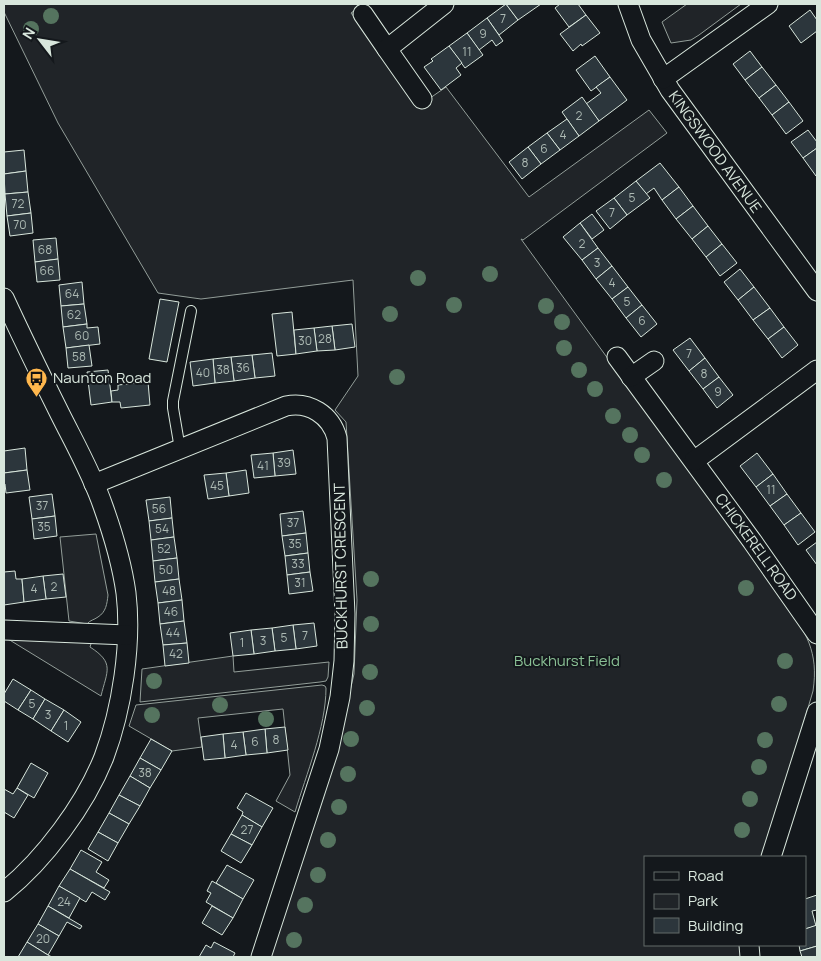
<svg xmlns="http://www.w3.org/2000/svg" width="821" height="961" font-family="Manrope,sans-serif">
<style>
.green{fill:#202428;stroke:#939e99}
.building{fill:#2c363c;stroke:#d8e6dc}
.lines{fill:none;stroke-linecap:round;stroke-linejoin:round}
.service-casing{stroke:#d8e6dc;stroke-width:12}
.minor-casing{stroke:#d8e6dc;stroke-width:21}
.service{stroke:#14181c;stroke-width:10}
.minor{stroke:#14181c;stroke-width:19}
.tree{fill:#55745f}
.labels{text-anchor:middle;stroke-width:4;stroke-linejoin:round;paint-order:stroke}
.number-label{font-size:12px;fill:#adbab4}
.street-label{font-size:15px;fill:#d8e6dc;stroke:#14181c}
.poi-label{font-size:15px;fill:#d8e6dc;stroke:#14181c;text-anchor:start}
.park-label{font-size:15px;fill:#8ac095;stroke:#14181c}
</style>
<rect width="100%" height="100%" fill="#14181c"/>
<!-- green -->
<g class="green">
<path d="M4,4H363L351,13L420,105L446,87L529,197L649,110L667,133L523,240L521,239L784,601C806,632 819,652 813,691L764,857H645V945H744V957H268L338,742L354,674L357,600L346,422L335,410L358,376L353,280L201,299L158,293L58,123L4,12Z"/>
<polygon points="687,4 741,4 699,35 691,40 671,43 662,22"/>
<path d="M96,534L108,595C107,604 106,612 98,617C94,620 90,620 87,624L69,621L60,537Z"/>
<path d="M8,639L83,641L91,644L90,647C115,663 107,671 101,696Z"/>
<polygon points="233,656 234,672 329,662 328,677 326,681 320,682 140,702 142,669"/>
<path d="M322,685L325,686L326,688C326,727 306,775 295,812L276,801L290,775L283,709L198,718L202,747L172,751L129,726L136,705Z"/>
</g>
<!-- building -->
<g class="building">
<polygon points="506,4 518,20 499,35 487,18"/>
<polygon points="506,4 541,4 518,20"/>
<polygon points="560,4 578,4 586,15 569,27 555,8"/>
<polygon points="810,10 817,20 817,31 801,43 789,26"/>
<polygon points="586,15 600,33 582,46 581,44 573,51 560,34"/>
<polygon points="487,18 503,41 496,46 492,40 479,50 467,33"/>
<polygon points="467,33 483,55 465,68 449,46"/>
<polygon points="449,46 462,63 456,68 461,75 441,90 424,67 433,61 431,59"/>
<polygon points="750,51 762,67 745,80 733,64"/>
<polygon points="595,56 610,77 591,91 576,70"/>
<polygon points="762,67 776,85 759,98 745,80"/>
<polygon points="610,77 627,100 599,121 586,104 601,93 596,87"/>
<polygon points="776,85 789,102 772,115 759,98"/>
<polygon points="582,97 599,121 579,136 562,112"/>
<polygon points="789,102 803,121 786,134 772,115"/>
<polygon points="567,119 579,136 560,150 547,133"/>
<polygon points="808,130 817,142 817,148 803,158 791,142"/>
<polygon points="547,133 560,150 541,164 528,147"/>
<polygon points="528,147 541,164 522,179 509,162"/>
<polygon points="817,148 817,176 816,176 803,158"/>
<polygon points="24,150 26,171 4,174 4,152"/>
<polygon points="660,163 679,187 662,200 654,188 646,194 636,181"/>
<polygon points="26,171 28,192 5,194 4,174"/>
<polygon points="636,181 650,198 627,215 614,198"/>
<polygon points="679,187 693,206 676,219 662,200"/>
<polygon points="28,192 31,213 7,216 5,194"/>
<polygon points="614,198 627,215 610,229 596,211"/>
<polygon points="693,206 708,226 692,239 676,219"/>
<polygon points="31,213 33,233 10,236 7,216"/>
<polygon points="592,214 604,230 592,239 580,223"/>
<polygon points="580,223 598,248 582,260 563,237"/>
<polygon points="708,226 722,244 706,257 692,239"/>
<polygon points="56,238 58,259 35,262 33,240"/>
<polygon points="722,244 737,263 720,276 706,257"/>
<polygon points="598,248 612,266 596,279 582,260"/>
<polygon points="58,259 60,280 37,282 35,262"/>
<polygon points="612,266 628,287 612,299 596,279"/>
<polygon points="740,269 754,287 738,300 724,282"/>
<polygon points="82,282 84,304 61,306 59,285"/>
<polygon points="628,287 642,305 626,318 612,299"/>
<polygon points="754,287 770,308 753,320 738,300"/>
<polygon points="160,299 179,302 167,362 149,359"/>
<polygon points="84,304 87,324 63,327 61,306"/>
<polygon points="642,305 657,324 641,337 626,318"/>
<polygon points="770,308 784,327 768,339 753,320"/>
<polygon points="292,312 296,354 277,356 272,314"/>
<polygon points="87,324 87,328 98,327 100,344 66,348 63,327"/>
<polygon points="352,324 355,347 335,350 332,326"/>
<polygon points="332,326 335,350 317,351 314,328"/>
<polygon points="784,327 798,345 782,358 768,339"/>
<polygon points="314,328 317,351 296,354 294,330"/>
<polygon points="690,338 705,358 689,371 673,350"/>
<polygon points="89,345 92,366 68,368 66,348"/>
<polygon points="272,353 275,376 255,378 252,355"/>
<polygon points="252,355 255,378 234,381 231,357"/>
<polygon points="231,357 234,381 215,383 213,359"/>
<polygon points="705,358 719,377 703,389 689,371"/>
<polygon points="213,359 215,383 193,386 190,362"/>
<polygon points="108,370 112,402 91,405 87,372"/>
<polygon points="719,377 733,395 717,408 703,389"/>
<polygon points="148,382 150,405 121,408 120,402 112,402 111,391 118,390 118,385"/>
<polygon points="25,448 27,470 4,473 4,451"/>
<polygon points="293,450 296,474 275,476 273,453"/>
<polygon points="273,453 275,476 254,478 251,455"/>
<polygon points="757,453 773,474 756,487 740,466"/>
<polygon points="27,470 30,490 6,493 5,484 4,484 4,473"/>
<polygon points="246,470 249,493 229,496 226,473"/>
<polygon points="226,473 229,496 208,499 204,475"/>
<polygon points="773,474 787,494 770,506 756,487"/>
<polygon points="52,494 55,516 32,519 29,497"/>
<polygon points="787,494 801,513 784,525 770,506"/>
<polygon points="170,497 172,518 149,521 146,500"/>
<polygon points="303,511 306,533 282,536 280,514"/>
<polygon points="801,513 815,532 798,545 784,525"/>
<polygon points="55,516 57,536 34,539 32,519"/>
<polygon points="172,518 174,537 151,540 149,521"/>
<polygon points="306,533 308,553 285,556 282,536"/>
<polygon points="174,537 177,558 153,561 151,540"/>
<polygon points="817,542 817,565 806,550"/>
<polygon points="308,553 310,572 287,575 285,556"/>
<polygon points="177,558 179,579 155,582 153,561"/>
<polygon points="15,571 16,579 22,579 24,602 4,605 4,572"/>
<polygon points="310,572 313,591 289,594 287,575"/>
<polygon points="63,574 66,597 46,599 43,576"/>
<polygon points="43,576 46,599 24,602 22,579"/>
<polygon points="179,579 182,600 158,603 155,582"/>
<polygon points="182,600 184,621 160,624 158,603"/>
<polygon points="184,621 187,643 163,645 160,624"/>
<polygon points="314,623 317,646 296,649 293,625"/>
<polygon points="293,625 296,649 275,651 272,628"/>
<polygon points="272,628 275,651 254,654 251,630"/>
<polygon points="251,630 254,654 233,656 230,633"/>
<polygon points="187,643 189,663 165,666 163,645"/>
<polygon points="13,679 31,690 18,710 4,701 4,694"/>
<polygon points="31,690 45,699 33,719 18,710"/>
<polygon points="45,699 64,710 51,731 33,719"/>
<polygon points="64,710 81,722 68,742 51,731"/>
<polygon points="285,727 288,750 267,753 265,729"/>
<polygon points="265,729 267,753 246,755 243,732"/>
<polygon points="243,732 246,755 225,758 223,734"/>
<polygon points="223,734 225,758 204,760 201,737"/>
<polygon points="151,739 172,751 161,770 140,758"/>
<polygon points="140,758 161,770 150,788 130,776"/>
<polygon points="31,763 48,773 34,798 17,788"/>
<polygon points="130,776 150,788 140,806 119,795"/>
<polygon points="17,788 28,795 14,818 4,812 4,789 13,794"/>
<polygon points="246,793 273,808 262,827 242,815 243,812 237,808"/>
<polygon points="119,795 140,806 129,824 109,813"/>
<polygon points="109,813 129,824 118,843 98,832"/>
<polygon points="242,815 262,827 252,845 231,834"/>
<polygon points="98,832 118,843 108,861 88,849"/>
<polygon points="231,834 252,845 241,863 221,851"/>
<polygon points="81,850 102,862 96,872 109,880 104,888 70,869"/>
<polygon points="227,865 254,880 243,899 216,883"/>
<polygon points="70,869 110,892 105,900 92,892 86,902 59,886"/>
<polygon points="212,881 243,899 233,918 206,902 211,893 207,891"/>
<polygon points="59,886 80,898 69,918 48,906"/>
<polygon points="817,895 817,910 812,911 816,926 805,929 805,899"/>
<polygon points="48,906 82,926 80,929 67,922 59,936 38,924"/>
<polygon points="212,906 233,918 222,935 202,923"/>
<polygon points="38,924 59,936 48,955 27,942"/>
<polygon points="817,925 817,946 800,951 799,945 805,945 805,929"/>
<polygon points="27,942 48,955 52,957 18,957"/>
<polygon points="214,942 235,953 233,957 199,957 206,945 211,948"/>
<polygon points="817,946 817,957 802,957 800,951"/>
</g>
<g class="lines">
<defs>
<polyline id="service" points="180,449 173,408 173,401 191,311"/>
<g id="minor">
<polyline points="628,4 641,40 670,90 817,291"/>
<polyline points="363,14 387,49"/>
<polyline points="663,79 768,4"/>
<polyline points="422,99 387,49 444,4"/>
<path d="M4,298C22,337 41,376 60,414C75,444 92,474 103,506C113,534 122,564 126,593C132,644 122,709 104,757C85,805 44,860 4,892"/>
<polyline points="617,357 752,541 817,634"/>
<polyline points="631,377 654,361"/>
<polyline points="694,461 817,370"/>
<path d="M94,484L286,406C309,401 331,415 337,438L345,614L344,661L340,697L329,749L261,957"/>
<polyline points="4,630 127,635"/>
<polyline points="771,857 817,712"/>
<polyline points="749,945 750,957"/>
</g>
</defs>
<!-- service casing -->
<use href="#service" class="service-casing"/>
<!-- minor casing -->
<use href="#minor" class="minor-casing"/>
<!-- service -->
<use href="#service" class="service"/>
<!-- minor -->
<use href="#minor" class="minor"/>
</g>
<!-- trees -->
<g class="tree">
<circle cx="51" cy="16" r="8"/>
<circle cx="31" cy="29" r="8"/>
<circle cx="490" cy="274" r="8"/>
<circle cx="418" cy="278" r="8"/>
<circle cx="454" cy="305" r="8"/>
<circle cx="546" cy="306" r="8"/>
<circle cx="390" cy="314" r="8"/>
<circle cx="562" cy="322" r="8"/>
<circle cx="564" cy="348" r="8"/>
<circle cx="579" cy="370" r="8"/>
<circle cx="397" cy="377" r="8"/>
<circle cx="595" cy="389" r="8"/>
<circle cx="613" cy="416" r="8"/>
<circle cx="630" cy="435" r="8"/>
<circle cx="642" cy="455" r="8"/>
<circle cx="664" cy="480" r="8"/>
<circle cx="371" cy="579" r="8"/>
<circle cx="746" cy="588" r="8"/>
<circle cx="371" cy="624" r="8"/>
<circle cx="785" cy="661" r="8"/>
<circle cx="370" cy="672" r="8"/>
<circle cx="154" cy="681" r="8"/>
<circle cx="779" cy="704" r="8"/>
<circle cx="220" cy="705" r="8"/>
<circle cx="367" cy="708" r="8"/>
<circle cx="152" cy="715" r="8"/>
<circle cx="266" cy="719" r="8"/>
<circle cx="351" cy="739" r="8"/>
<circle cx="765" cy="740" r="8"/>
<circle cx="759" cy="767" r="8"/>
<circle cx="348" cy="774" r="8"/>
<circle cx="750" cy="799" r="8"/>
<circle cx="339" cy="807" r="8"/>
<circle cx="742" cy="830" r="8"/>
<circle cx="328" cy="840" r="8"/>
<circle cx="318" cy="875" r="8"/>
<circle cx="305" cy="905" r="8"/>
<circle cx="294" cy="940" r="8"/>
</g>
<!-- icons -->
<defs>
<symbol id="bus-pin" viewBox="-11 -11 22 30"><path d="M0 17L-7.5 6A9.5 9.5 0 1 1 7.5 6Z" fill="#ffb74d" stroke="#14181c"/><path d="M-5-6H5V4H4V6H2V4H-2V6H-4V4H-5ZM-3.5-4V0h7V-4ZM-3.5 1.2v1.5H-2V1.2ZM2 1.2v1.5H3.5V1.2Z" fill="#111"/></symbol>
</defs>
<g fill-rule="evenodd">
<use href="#bus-pin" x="24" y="366" width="25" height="34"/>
</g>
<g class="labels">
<!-- number labels -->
<g class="number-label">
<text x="503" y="23">7</text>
<text x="483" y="38">9</text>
<text x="467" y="56">11</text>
<text x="579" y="120">2</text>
<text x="563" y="139">4</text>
<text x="544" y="153">6</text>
<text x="525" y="167">8</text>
<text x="632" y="202">5</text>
<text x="18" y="208">72</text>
<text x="612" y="217">7</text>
<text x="20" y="229">70</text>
<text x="582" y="248">2</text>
<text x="45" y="254">68</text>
<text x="597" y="267">3</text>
<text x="47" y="275">66</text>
<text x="612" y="287">4</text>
<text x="72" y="298">64</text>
<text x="627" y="306">5</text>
<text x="74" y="319">62</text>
<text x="642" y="325">6</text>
<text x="82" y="340">60</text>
<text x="325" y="343">28</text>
<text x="305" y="345">30</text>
<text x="689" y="358">7</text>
<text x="79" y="361">58</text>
<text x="243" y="372">36</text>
<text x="223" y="374">38</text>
<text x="203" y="377">40</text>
<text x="704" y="378">8</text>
<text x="718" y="396">9</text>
<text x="284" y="467">39</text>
<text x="263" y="470">41</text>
<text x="217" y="490">45</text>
<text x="771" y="494">11</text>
<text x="42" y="510">37</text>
<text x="159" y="513">56</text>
<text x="293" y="527">37</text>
<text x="44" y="531">35</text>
<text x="162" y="533">54</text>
<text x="295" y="548">35</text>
<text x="164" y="553">52</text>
<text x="298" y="568">33</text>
<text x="166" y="574">50</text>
<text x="300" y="587">31</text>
<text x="54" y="591">2</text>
<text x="34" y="593">4</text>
<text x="169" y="595">48</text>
<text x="171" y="616">46</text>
<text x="173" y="637">44</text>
<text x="305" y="640">7</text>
<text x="284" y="642">5</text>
<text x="263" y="645">3</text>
<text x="242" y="647">1</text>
<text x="176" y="658">42</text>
<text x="32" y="708">5</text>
<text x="48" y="719">3</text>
<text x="66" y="730">1</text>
<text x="276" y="744">8</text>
<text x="255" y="746">6</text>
<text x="234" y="749">4</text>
<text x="145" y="777">38</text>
<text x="247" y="834">27</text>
<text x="64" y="906">24</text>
<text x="43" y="943">20</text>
</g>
<!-- street labels -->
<g class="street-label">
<text transform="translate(715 152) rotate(54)" y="5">KINGSWOOD AVENUE</text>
<text transform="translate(756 547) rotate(54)" y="5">CHICKERELL ROAD</text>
<text transform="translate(341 566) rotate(-91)" y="5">BUCKHURST CRESCENT</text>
</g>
<!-- poi labels -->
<g class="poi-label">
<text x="53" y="383">Naunton Road</text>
</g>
<!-- park labels -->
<g class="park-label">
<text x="567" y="666">Buckhurst Field</text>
</g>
</g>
<!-- border -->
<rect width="821" height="961" fill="none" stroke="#d8e6dc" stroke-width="10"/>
<!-- legend -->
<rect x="644" y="856" width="162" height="90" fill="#14181c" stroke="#626a69"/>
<rect x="654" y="872" width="25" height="8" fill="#14181c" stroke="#626a69"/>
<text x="688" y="881" font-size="15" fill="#d8e6dc">Road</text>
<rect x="654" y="894" width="25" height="15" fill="#202428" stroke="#626a69"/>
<text x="688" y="906" font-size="15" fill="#d8e6dc">Park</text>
<rect x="654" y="918" width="25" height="15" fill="#2c363c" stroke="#626a69"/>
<text x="688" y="931" font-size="15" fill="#d8e6dc">Building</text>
<!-- north arrow -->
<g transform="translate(40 40) rotate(301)" stroke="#14181c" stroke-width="4" paint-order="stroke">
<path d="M0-4L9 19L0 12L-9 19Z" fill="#d8e6dc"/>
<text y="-8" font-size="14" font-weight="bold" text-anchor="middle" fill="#d8e6dc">N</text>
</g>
</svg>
